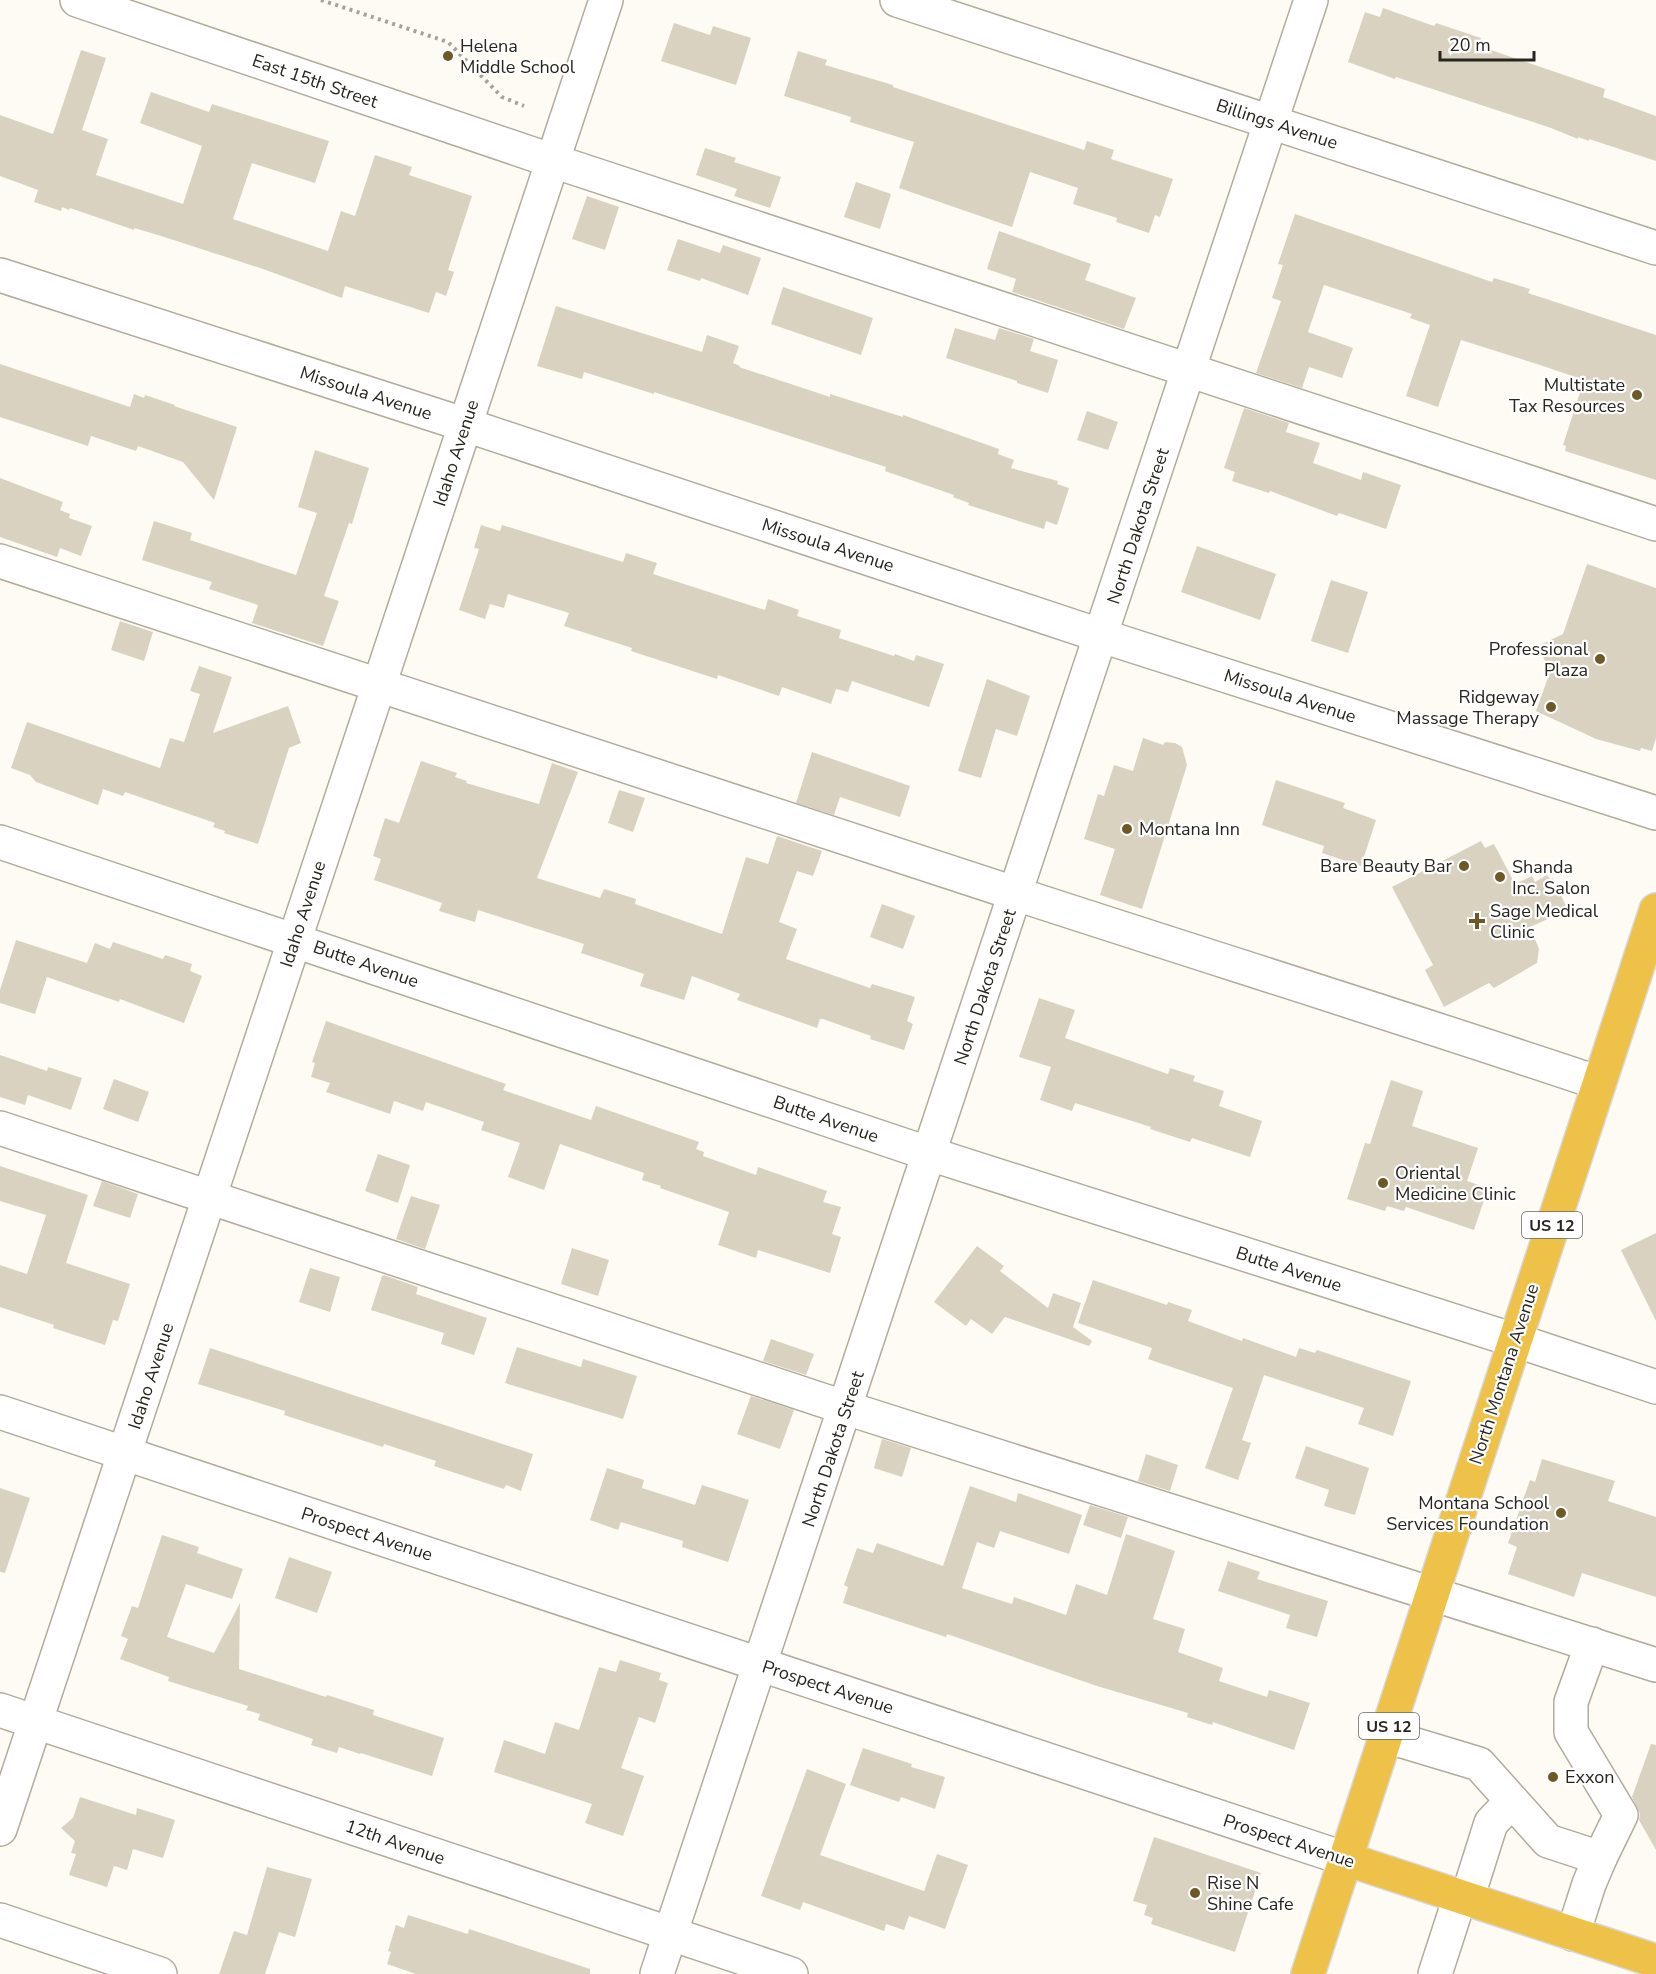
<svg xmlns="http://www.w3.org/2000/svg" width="1656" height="1974" font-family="'Nunito Sans',sans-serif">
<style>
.building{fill:#d9d2c1}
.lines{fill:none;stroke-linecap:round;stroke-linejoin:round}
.minor-casing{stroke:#b3ac9c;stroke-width:36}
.highway-casing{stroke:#d8d8d7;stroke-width:36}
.path{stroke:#a5a29b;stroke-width:4;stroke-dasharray:3 4.5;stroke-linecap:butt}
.minor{stroke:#fff;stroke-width:33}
.highway{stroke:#eec149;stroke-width:33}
.poi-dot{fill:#6d5928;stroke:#fff;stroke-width:2}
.labels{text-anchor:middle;stroke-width:4.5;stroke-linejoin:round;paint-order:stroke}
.shield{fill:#fff;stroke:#686662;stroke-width:1.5}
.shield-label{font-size:16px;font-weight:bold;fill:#28251f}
.poi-label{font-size:18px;fill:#28251f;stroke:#fff;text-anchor:start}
.street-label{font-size:18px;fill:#28251f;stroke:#fff}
</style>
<rect width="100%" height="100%" fill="#fefbf4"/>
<!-- building -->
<g class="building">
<polygon points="1383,8 1434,26 1436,23 1481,38 1479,46 1605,89 1603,97 1656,116 1656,161 1589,139 1589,141 1578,137 1578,139 1551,128 1396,77 1395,79 1348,62 1365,12 1380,17"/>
<polygon points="674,23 710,35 713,26 751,38 736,85 661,61"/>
<polygon points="81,50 106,58 82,130 108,139 96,175 183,204 202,146 140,123 151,92 209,112 212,104 329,141 315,183 252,163 233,219 328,251 341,211 355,216 375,155 412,167 409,175 472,196 448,270 454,272 446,296 436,292 429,313 345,286 342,298 263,269 158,235 134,228 134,230 70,208 69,210 62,207 61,211 34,202 38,190 0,176 0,115 53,134"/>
<polygon points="798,51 827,60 825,65 893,85 893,87 1084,150 1087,141 1114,150 1111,159 1173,179 1160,217 1155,215 1149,233 1116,222 1117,218 1073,204 1078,188 1030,172 1012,227 899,188 914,142 850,122 851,117 784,96"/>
<polygon points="705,148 736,158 734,162 781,177 770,208 734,196 737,189 696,175"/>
<polygon points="856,182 891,194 880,229 844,217"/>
<polygon points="587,196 619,207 605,250 572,239"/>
<polygon points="1295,214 1492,282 1494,278 1530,289 1528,293 1656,335 1656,480 1565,451 1566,446 1563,445 1584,380 1537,364 1461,340 1438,407 1406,396 1430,325 1410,318 1412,314 1324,285 1308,332 1353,348 1342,378 1309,367 1302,388 1256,373 1281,301 1272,298 1283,265 1278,264"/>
<polygon points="999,231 1091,264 1085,280 1136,298 1124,329 1012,292 1016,279 987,269"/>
<polygon points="678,239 720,253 723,245 761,258 748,295 701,278 700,281 667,270"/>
<polygon points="783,287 873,318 861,355 771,324"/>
<polygon points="556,306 702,352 707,335 739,346 733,363 740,366 739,367 830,397 830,394 903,417 903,415 999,449 998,454 1014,460 1011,468 1058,481 1057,484 1069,488 1057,525 1046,521 1044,529 968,505 969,503 953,497 954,495 885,471 886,467 654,392 654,394 584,372 582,379 537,366"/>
<polygon points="955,328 995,340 999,328 1034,339 1030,351 1058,360 1048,393 1017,383 1017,381 946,358"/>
<polygon points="0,364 130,407 134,394 144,398 145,395 175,405 174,406 237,427 214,500 183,462 138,446 136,451 91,436 88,446 0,417"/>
<polygon points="1244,408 1289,423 1286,432 1320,443 1313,463 1361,480 1363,472 1401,485 1386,529 1339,513 1337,516 1270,491 1269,493 1232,481 1235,472 1224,468"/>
<polygon points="1087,411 1118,422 1108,450 1077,440"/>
<polygon points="315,450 369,468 352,524 349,523 324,596 339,601 323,646 252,623 258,605 209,589 212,582 142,560 154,521 192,533 190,540 296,575 317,513 298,507"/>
<polygon points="0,478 63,502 60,510 70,514 69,518 92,526 81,556 60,548 57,557 0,537"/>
<polygon points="481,525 500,531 502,525 623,562 626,553 657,563 653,574 765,610 768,599 799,610 797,616 841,630 839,638 894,656 895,654 914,661 916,655 944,664 929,707 852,681 848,692 836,689 831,704 782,687 779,696 718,675 717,679 631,651 632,648 564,626 569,613 508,594 504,608 490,604 485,619 459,610 479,549 474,548"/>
<polygon points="1197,546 1276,574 1260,620 1181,592"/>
<polygon points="1587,564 1656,588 1656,738 1652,751 1641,748 1640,751 1596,739 1536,711 1550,672 1538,646 1563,634"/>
<polygon points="1331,580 1368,592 1348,653 1311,641"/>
<polygon points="120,621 153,632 144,661 111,650"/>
<polygon points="199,666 232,677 213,733 288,706 301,743 289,748 258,844 224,833 225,831 213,827 215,823 125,792 123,796 103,789 98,805 36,782 30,775 11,768 27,722 160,768 170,738 184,742 200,694 190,691"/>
<polygon points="987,679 1030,696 1017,736 996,729 981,778 958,771"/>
<polygon points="1143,738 1163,745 1165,742 1175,743 1182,747 1187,765 1142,909 1100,895 1115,849 1084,839 1098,794 1104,796 1114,765 1133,771"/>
<polygon points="812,752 910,786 900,817 840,797 834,815 796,803"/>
<polygon points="421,761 457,773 455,777 467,781 466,783 539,804 552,763 578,772 537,878 600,898 604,889 636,899 635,904 722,934 746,857 768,864 777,836 822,851 813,876 797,871 779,922 797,929 786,959 870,988 872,984 915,997 907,1021 913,1024 904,1050 870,1039 871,1036 823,1019 820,1019 817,1028 737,1000 740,994 692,976 684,1000 640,986 644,974 581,953 584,944 478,910 475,922 439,911 442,903 374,880 381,859 373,856 385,818 399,823"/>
<polygon points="1276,780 1345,803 1343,808 1376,820 1361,866 1322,853 1324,846 1262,825"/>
<polygon points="619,790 645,798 633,832 608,823"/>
<polygon points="1481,841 1485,848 1494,844 1515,884 1532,876 1535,882 1547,875 1550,879 1553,878 1566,906 1557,910 1559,914 1530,927 1539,949 1537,963 1494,988 1489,983 1444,1007 1425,970 1433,965 1392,887"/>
<polygon points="882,904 915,916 903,949 870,937"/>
<polygon points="16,940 87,963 95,943 110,949 113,942 163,959 165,955 192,964 190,971 202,976 184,1023 120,999 119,1002 47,977 35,1014 0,1003 0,990"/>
<polygon points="1039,998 1075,1010 1065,1038 1168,1074 1170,1068 1195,1076 1193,1081 1224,1091 1219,1106 1262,1121 1250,1157 1192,1138 1190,1142 1150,1129 1151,1127 1075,1103 1072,1111 1040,1100 1051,1067 1019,1057"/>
<polygon points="326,1021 506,1084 503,1090 591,1120 596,1106 699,1142 696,1149 704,1152 703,1156 756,1175 758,1167 827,1191 823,1202 841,1207 832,1234 841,1237 830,1273 758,1250 756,1258 718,1245 729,1212 660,1188 661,1186 642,1180 644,1173 560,1144 544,1190 508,1177 520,1143 481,1130 484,1122 426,1102 423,1111 394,1101 390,1114 326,1092 330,1083 311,1077 315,1063 312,1062"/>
<polygon points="0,1055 47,1071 48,1067 82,1078 71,1110 28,1095 25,1105 0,1097"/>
<polygon points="114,1079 149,1092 138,1122 103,1109"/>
<polygon points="1391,1080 1423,1091 1412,1126 1478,1148 1467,1181 1488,1188 1474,1230 1406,1207 1404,1211 1387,1206 1385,1211 1347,1199 1365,1143 1370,1144"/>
<polygon points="378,1154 410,1165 398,1203 365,1191"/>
<polygon points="0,1166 88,1195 66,1263 130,1284 118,1321 113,1320 105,1345 53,1328 54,1325 0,1307 0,1265 27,1274 46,1215 0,1201"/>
<polygon points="102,1181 138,1194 130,1218 93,1206"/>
<polygon points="411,1196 440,1205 425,1249 396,1239"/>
<polygon points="1656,1233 1656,1321 1621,1250"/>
<polygon points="977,1246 1004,1266 1000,1271 1048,1308 1053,1293 1081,1303 1073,1327 1092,1341 1089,1346 1005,1317 992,1334 971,1319 966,1326 934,1302"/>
<polygon points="572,1248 609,1260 598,1296 561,1284"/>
<polygon points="310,1268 340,1277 330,1312 299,1302"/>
<polygon points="384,1275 418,1287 416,1294 487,1318 474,1355 441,1344 444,1333 371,1310 382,1276"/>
<polygon points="1093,1280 1167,1305 1168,1302 1192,1310 1188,1321 1242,1341 1243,1338 1296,1357 1299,1348 1315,1353 1317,1350 1411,1381 1393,1436 1358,1424 1364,1408 1264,1375 1242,1440 1251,1443 1238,1480 1205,1468 1233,1388 1148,1359 1152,1348 1078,1323"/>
<polygon points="771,1339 814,1354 806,1375 763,1361"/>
<polygon points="517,1347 581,1367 583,1359 637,1376 623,1419 505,1383"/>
<polygon points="210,1348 533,1454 521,1491 506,1485 504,1489 434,1466 436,1461 384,1444 383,1447 284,1415 285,1411 198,1384"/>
<polygon points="751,1396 794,1410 780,1449 737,1434"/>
<polygon points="882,1439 911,1448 902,1477 874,1468"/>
<polygon points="1306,1446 1369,1468 1355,1515 1324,1506 1329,1490 1295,1478"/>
<polygon points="1146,1454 1178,1465 1170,1491 1138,1481"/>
<polygon points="1542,1459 1615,1481 1608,1501 1656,1517 1656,1597 1582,1573 1574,1597 1508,1574 1517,1547 1508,1543 1530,1480 1535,1482"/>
<polygon points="607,1468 644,1480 642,1488 695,1505 702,1485 749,1500 728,1562 682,1547 683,1541 621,1522 618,1530 590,1520"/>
<polygon points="970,1486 1016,1502 1018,1493 1082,1515 1069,1554 1000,1531 994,1548 977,1542 962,1588 1012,1604 1014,1597 1066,1615 1076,1584 1107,1595 1126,1534 1175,1551 1153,1619 1185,1629 1178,1652 1223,1668 1219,1681 1267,1697 1269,1690 1310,1703 1294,1750 1213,1722 1212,1725 1187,1717 1188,1713 1097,1686 947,1634 946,1637 843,1603 848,1587 844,1585 857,1548 873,1553 877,1543 943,1566"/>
<polygon points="0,1488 30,1498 5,1573 0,1572"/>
<polygon points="1090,1505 1128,1517 1121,1538 1083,1525"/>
<polygon points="162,1535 199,1547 197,1553 243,1569 232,1599 186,1584 167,1637 214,1653 240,1603 239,1669 326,1697 327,1695 374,1710 373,1715 444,1738 432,1776 361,1753 360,1754 339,1747 337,1753 311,1745 313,1739 258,1720 260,1714 246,1710 248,1706 168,1681 169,1677 120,1659 128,1639 121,1636 132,1606 138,1608"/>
<polygon points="289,1557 332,1572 317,1613 275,1598"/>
<polygon points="1228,1561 1260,1572 1257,1579 1328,1601 1317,1637 1286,1628 1290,1615 1218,1591"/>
<polygon points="620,1660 661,1673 659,1680 668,1683 655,1723 639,1717 621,1768 644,1776 623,1836 585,1823 592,1804 494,1772 504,1740 545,1754 555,1722 579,1730 599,1667 616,1672"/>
<polygon points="1651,1744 1656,1745 1656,1850 1639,1820 1640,1814 1632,1797"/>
<polygon points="863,1748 912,1764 911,1767 945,1777 935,1809 901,1797 899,1802 850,1785"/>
<polygon points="807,1769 846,1784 820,1855 924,1891 937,1854 968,1865 945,1929 909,1916 904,1930 886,1924 884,1931 803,1902 800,1910 761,1896"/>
<polygon points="80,1797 136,1815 137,1808 175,1820 163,1858 133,1849 127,1870 114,1866 107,1887 69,1875 76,1854 71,1853 75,1841 61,1828 73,1818"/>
<polygon points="1154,1837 1261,1873 1235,1952 1151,1924 1153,1918 1144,1915 1147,1905 1133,1901"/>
<polygon points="267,1867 312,1879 295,1937 279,1932 265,1974 219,1974 234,1931 247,1935"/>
<polygon points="408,1915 468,1934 469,1929 590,1969 590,1974 416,1974 387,1964 391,1952 388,1951 396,1925 404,1928"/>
</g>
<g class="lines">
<defs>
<g id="minor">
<polyline points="77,0 553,161 1656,524"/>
<polyline points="897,0 1656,248"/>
<polyline points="0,275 466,425 1102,636 1656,813"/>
<path d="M0,561C347,676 695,791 1044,903C1229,963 1414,1021 1599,1083"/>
<polyline points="0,842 930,1154 1536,1347 1656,1387"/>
<polyline points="0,1128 846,1408 1656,1665"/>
<polyline points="0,1412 1346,1859"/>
<polyline points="1592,1644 1571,1702 1571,1732 1621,1815 1600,1858"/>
<polyline points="0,1710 791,1974"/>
<polyline points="1386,1736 1479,1764 1548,1841 1600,1858 1589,1884 1573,1934"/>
<polyline points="0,1829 606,0"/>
<polyline points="1467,1899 1491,1823 1512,1801"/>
<polyline points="0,1920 160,1974"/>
<polyline points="657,1974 1311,0"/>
<polyline points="1435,1974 1460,1897"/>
</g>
<g id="highway">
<polyline points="1346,1859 1656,1961"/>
<polyline points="1308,1974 1656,910"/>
</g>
</defs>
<!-- minor casing -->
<use href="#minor" class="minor-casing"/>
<!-- highway casing -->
<use href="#highway" class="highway-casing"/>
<!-- path -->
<polyline class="path" points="321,0 448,42 502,97 524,106"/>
<!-- minor -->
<use href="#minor" class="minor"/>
<!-- highway -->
<use href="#highway" class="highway"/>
</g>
<!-- markers -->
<g class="poi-dot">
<circle cx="448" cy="56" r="6"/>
<circle cx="1637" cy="395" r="6"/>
<circle cx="1600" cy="659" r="6"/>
<circle cx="1551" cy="707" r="6"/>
<circle cx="1127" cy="829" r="6"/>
<circle cx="1464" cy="866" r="6"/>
<circle cx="1500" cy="877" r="6"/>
<path d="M1474 912h6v6h6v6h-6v6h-6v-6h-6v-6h6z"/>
<circle cx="1383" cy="1183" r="6"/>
<circle cx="1561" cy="1513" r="6"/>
<circle cx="1553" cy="1777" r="6"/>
<circle cx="1195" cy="1893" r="6"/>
</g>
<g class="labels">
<!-- shield labels -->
<g class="shield">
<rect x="1522" y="1212" width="60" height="26" rx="4.5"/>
<rect x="1359" y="1713" width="60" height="26" rx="4.5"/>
</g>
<g class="shield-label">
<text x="1552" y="1231">US 12</text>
<text x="1389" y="1732">US 12</text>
</g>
<!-- poi labels -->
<g class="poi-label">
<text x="460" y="52">Helena<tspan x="460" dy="21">Middle School</tspan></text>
<text x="1625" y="391" text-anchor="end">Multistate<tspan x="1625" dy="21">Tax Resources</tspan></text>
<text x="1588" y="655" text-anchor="end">Professional<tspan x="1588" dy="21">Plaza</tspan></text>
<text x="1539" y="703" text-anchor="end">Ridgeway<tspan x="1539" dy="21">Massage Therapy</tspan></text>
<text x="1139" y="835">Montana Inn</text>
<text x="1452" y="872" text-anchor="end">Bare Beauty Bar</text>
<text x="1512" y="873">Shanda<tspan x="1512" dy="21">Inc. Salon</tspan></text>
<text x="1490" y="917">Sage Medical<tspan x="1490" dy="21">Clinic</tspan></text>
<text x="1395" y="1179">Oriental<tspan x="1395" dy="21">Medicine Clinic</tspan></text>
<text x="1549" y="1509" text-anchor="end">Montana School<tspan x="1549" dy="21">Services Foundation</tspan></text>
<text x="1565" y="1783">Exxon</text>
<text x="1207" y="1889">Rise N<tspan x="1207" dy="21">Shine Cafe</tspan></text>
</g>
<!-- street labels -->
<g class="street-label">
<text transform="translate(315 81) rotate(19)" y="6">East 15th Street</text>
<text transform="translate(1277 124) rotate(18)" y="6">Billings Avenue</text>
<text transform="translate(366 393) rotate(18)" y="6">Missoula Avenue</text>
<text transform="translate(456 453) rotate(-72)" y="6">Idaho Avenue</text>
<text transform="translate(1138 526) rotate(-72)" y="6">North Dakota Street</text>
<text transform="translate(828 545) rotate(18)" y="6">Missoula Avenue</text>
<text transform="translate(1290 696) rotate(18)" y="6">Missoula Avenue</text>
<text transform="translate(303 914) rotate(-72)" y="6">Idaho Avenue</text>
<text transform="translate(366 964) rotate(19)" y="6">Butte Avenue</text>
<text transform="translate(985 987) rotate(-72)" y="6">North Dakota Street</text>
<text transform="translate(826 1119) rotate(19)" y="6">Butte Avenue</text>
<text transform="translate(1289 1269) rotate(18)" y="6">Butte Avenue</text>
<text transform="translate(1504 1374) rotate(-72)" y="6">North Montana Avenue</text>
<text transform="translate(151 1376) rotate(-72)" y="6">Idaho Avenue</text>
<text transform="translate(833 1449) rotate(-72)" y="6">North Dakota Street</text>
<text transform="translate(367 1534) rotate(18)" y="6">Prospect Avenue</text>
<text transform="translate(828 1687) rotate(18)" y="6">Prospect Avenue</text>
<text transform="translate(1289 1841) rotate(18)" y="6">Prospect Avenue</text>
<text transform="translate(395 1842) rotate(19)" y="6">12th Avenue</text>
</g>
</g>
<!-- scale -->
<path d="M1440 51v9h94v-9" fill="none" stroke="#28251f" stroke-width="3"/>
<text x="1449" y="51" font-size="18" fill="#28251f" stroke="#ffffff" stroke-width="4.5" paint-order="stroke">20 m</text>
</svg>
